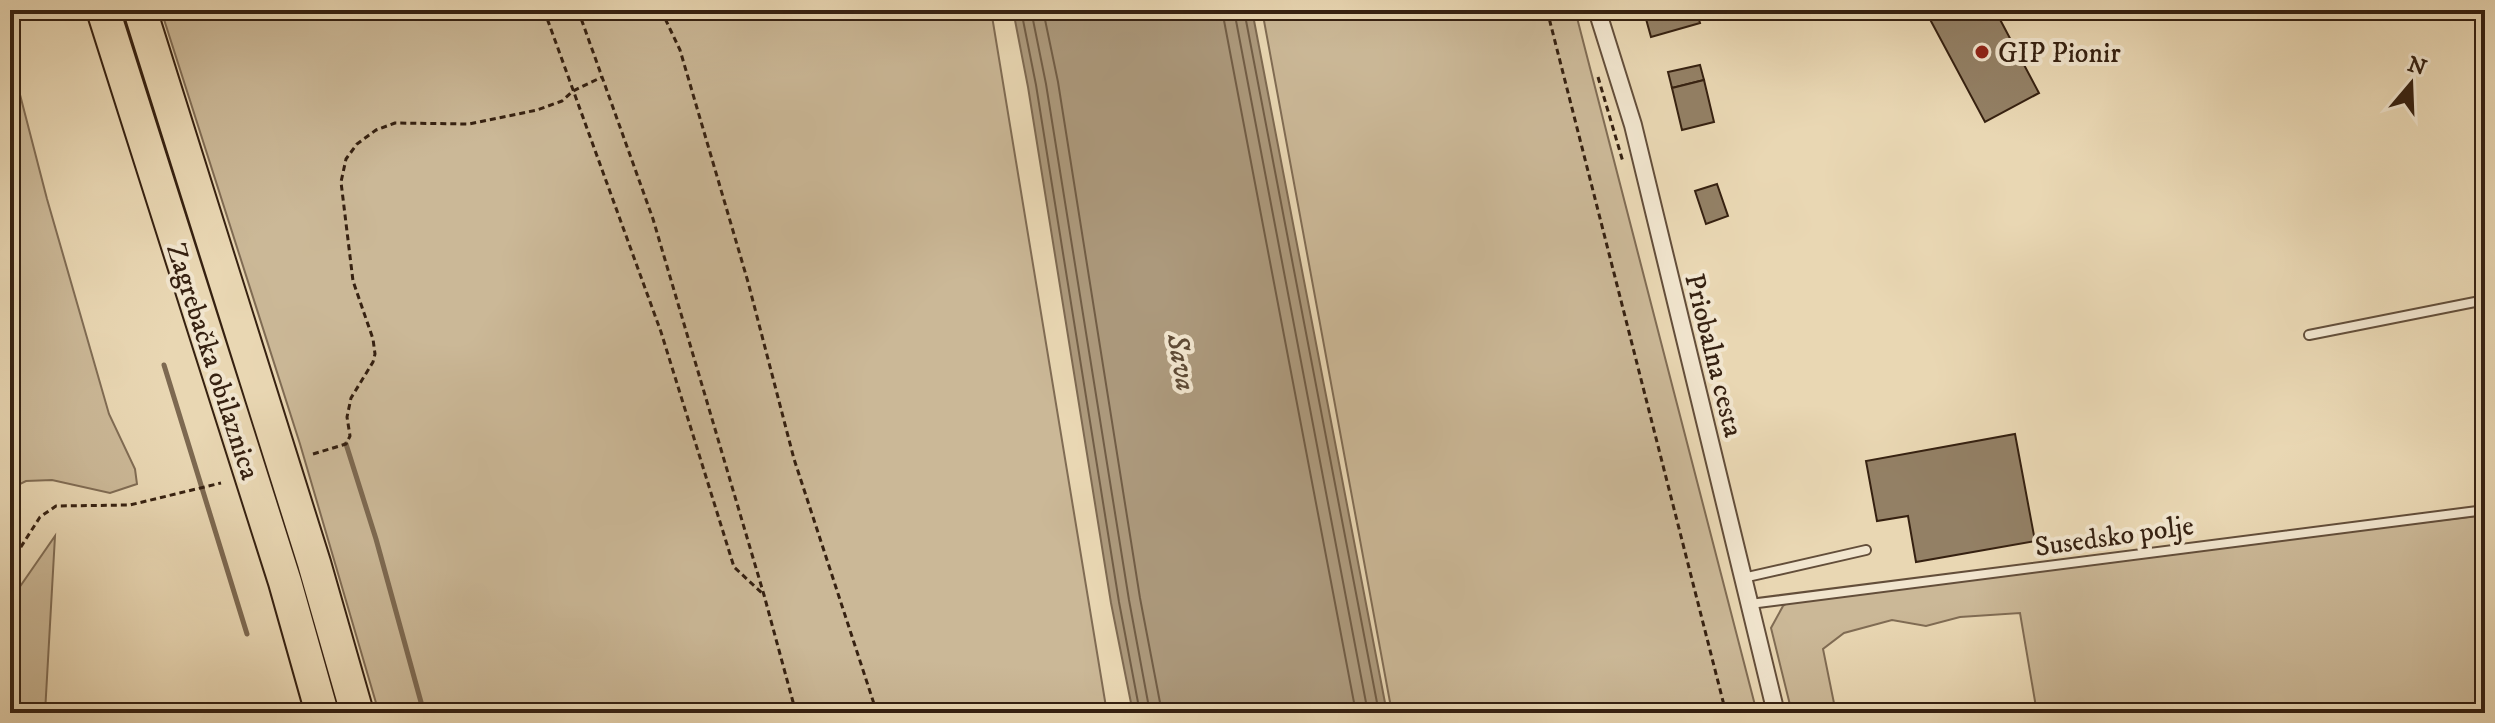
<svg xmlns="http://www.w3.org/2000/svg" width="2495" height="723" font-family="'IM FELL DW Pica',serif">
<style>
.green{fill:#cbb897;stroke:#806c54;stroke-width:2}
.water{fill:#ac997c;stroke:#7d6951;stroke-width:2}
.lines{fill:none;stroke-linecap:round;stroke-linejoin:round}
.shore{stroke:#715d46;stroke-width:2}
.stream{stroke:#7d6951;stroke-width:5}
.building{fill:#938065;stroke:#362111;stroke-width:2}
.lane-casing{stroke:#634e3a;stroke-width:12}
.street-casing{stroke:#634e3a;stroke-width:20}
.highway-casing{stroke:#362111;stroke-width:36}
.path{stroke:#362111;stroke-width:3;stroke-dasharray:6 4;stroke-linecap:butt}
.lane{stroke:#f1e5ce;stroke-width:8}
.street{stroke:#f1e5ce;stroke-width:16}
.highway{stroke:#e9d7b3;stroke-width:32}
.poi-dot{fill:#8f2418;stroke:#f1e5ce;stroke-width:3}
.labels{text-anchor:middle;stroke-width:8;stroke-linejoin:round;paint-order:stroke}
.poi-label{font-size:28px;fill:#362111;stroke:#f1e5ce;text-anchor:start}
.street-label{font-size:28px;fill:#362111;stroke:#f1e5ce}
.water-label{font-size:30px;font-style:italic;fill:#5f4b36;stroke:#f1e5ce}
</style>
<rect width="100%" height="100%" fill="#e9d7b3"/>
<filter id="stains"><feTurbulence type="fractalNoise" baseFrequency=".0025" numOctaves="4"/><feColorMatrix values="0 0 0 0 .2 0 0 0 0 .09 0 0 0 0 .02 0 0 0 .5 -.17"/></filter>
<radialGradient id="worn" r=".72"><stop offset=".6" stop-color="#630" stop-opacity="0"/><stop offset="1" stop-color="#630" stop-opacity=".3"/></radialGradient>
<!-- green -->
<g class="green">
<polygon points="161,10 991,10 1107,713 379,713 300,444"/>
<polygon points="1262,10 1575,10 1757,713 1392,713"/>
<polygon points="10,56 47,199 109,414 135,469 137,484 110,493 52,480 26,481 10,489"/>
<polygon points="2485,515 2485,713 2037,713 2020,613 1960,617 1926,626 1892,620 1844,633 1823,649 1836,713 1792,713 1771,628 1783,606 1795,597"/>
<polygon points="55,536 45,713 10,713 10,601"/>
</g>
<!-- water -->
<polygon class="water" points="1013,10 1252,10 1387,713 1133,713 1111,603 1028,87"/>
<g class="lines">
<!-- shore -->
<g class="shore">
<polyline points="1021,10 1036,85 1119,602 1140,713"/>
<polyline points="1031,10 1046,84 1129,600 1150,713"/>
<polyline points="1043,10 1058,82 1140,598 1162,713"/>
<polyline points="1222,10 1356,713"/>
<polyline points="1234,10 1368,713"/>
<polyline points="1244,10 1379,713"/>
</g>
<!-- stream -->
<g class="stream">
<polyline points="164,365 247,634"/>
<polyline points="346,444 376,539 424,713"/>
</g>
</g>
<!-- building -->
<g class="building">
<polygon points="1643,10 1679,10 1646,19"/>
<polygon points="1679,10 1696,10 1700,23 1651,37 1646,19"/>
<polygon points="1925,10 1995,10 2039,93 1985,122"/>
<polygon points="1700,65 1704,80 1672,88 1668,72"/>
<polygon points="1704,80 1714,122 1682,130 1672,88"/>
<polygon points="1717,184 1728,216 1706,224 1695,191"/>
<polygon points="2015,434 2035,541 1916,562 1908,516 1877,521 1866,461"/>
</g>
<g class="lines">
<defs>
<g id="lane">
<polyline points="2309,335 2485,300"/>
<polyline points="1743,578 1866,550"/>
<polyline points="1750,604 2485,510"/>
</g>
<polyline id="street" points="1597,10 1633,125 1776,713"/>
<g id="highway">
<polyline points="103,10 285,582 322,713"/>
<polyline points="140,10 314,563 357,713"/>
</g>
</defs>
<!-- lane casing -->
<use href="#lane" class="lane-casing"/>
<!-- street casing -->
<use href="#street" class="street-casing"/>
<!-- highway casing -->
<use href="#highway" class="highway-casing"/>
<!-- path -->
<g class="path">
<polyline points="544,10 661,332 734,567 763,594"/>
<polyline points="578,10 653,219 764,595 796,713"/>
<polyline points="661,10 680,50 748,282 794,459 877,713"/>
<polyline points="1547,10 1726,713"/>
<polyline points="1598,77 1623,162"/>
<polyline points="313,454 346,444 350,436 347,417 351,398 373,362 375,354 373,339 353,281 341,182 346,159 357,144 376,130 395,123 469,124 537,110 562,101 573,91 602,77"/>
<polyline points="10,564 40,517 56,506 130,505 221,483"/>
<polyline points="10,646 12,713"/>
</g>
<!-- lane -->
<use href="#lane" class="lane"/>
<!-- street -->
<use href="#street" class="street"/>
<!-- highway -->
<use href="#highway" class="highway"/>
</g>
<!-- markers -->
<circle class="poi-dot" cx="1982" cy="52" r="8"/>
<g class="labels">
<!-- poi labels -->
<g class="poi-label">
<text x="1998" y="62">GIP Pionir</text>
</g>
<!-- street labels -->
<g class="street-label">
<text transform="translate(1715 355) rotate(76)" y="10">Priobalna cesta</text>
<text transform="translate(214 361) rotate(72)" y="10">Zagrebačka obilaznica</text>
<text transform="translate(2114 535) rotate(-8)" y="10">Susedsko polje</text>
</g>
<!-- water labels -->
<g class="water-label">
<text transform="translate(1182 362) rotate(80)" y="10">Sava</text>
</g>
</g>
<!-- margin -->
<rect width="2495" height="723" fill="none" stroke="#e9d7b3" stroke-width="40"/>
<rect x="12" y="12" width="2471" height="699" fill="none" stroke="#362111" stroke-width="4"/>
<rect x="20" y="20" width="2455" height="683" fill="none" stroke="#362111" stroke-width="2"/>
<!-- north arrow -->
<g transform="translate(2411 84) rotate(19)" stroke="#f1e5ce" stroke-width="6" paint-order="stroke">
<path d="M0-6L14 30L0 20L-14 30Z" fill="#362111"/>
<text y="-12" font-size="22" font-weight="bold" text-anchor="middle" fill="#362111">N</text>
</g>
<rect width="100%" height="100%" filter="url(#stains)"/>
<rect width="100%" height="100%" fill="url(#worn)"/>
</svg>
